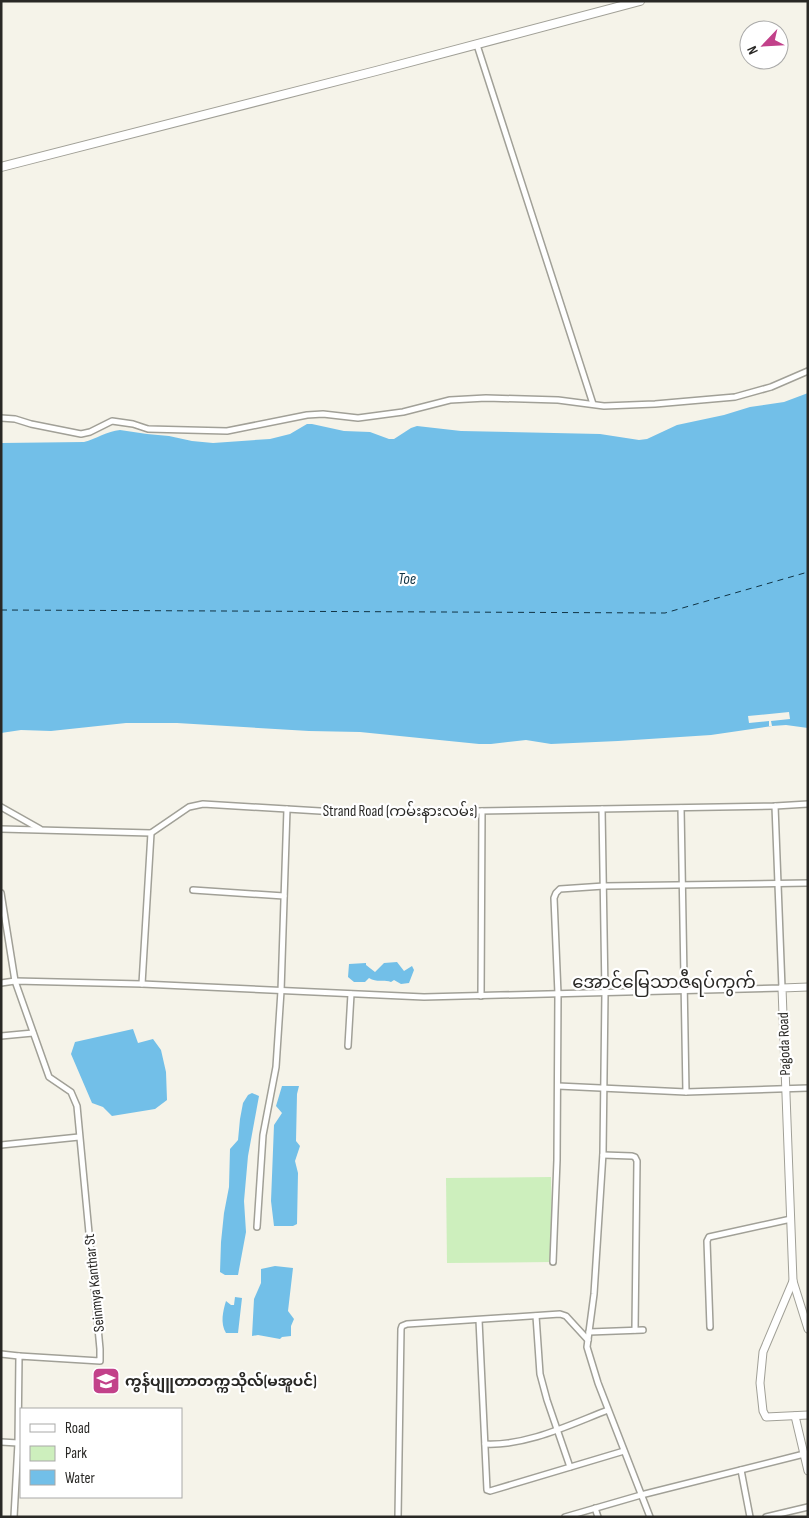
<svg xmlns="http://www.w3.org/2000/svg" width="809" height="1518" font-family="'Sofia Sans Condensed','Noto Sans Myanmar',sans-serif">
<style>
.green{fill:#cdefbd}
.water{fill:#72bfe8}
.pier{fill:#f5f3e9}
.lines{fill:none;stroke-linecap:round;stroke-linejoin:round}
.ferry{stroke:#113445;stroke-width:1;stroke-dasharray:6 5;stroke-linecap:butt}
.minor-casing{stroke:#a1a097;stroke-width:8}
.secondary-casing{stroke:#a1a097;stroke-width:9}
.primary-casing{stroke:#a1a097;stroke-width:10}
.minor{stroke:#fff;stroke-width:5}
.secondary{stroke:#fff;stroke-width:7}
.primary{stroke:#fff;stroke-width:8}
.labels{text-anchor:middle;stroke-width:4.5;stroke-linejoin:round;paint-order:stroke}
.street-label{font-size:15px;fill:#292825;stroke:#fff}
.poi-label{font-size:15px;font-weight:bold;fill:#292825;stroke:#fff;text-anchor:start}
.water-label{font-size:16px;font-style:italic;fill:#113445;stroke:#fff}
.quarter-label{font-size:18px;fill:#292825;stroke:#fff}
</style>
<rect width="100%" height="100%" fill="#f5f3e9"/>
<!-- green -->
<polygon class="green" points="551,1177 553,1262 447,1263 446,1178"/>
<!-- water -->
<g class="water">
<path d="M808,393V728L786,725L772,726L711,735L618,741L551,744L526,740L491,744H479L360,732L309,731L177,723H126L51,731L21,730L1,733V443L84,442C96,439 107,431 120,430L147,434L169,436L192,441L213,443L270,439L290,434L307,424H312L344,431L370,432L389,439H394L411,428L417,426L461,431L600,434L639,440L647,439L677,425L724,415L750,407L784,402Z"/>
<path d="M397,962L404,971L412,966L414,970L409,983L401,984L394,980L391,982C383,979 377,983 369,978L365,982H354L348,977L349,964L366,963V965L375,972L384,963Z"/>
<polygon points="133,1029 138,1043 153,1039 161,1050 166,1072 167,1100 155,1109 112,1116 103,1107 92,1103 71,1054 75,1042"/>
<polygon points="282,1086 299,1086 297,1094 296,1141 300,1146 295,1161 298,1173 297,1224 293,1226 274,1226 271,1201 274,1125 282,1113 276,1106"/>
<polygon points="252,1093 259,1096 248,1156 244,1201 246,1232 238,1275 225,1275 220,1272 221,1242 224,1213 229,1187 230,1149 238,1140 240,1119 243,1103 248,1095"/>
<polygon points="275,1266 293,1268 288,1311 294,1319 291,1326 291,1336 282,1337 280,1339 258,1335 252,1336 254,1299 261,1283 261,1269"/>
<path d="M235,1297L242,1298L238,1333H226C220,1323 223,1311 226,1301L231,1305H234Z"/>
</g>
<!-- pier -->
<polygon class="pier" points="789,712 790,719 771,721 772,726 769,726 769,721 749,723 748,716"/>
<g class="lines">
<!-- ferry -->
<polyline class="ferry" points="1,610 665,613 808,572"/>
<defs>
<g id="minor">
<polyline points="477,45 593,404"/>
<polyline points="1,418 15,419 31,424 81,434 90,432 112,421 133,424 148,429 227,431 307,415 323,414 358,418 403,412 450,400 486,398 558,400 604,406 655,404 735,397 771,387 808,371"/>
<polyline points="1,807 40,829"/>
<polyline points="681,808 686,1092"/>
<polyline points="602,809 605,993 603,1153 594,1294 587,1347 598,1383 650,1517"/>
<polyline points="1,829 151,833 189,807 203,804 353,813 775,806 808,804"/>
<polyline points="193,890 284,896"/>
<polyline points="1,893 15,981 49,1077 71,1092 77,1106 100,1349 100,1361 19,1356 18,1443 14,1517"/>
<polyline points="1,983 15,981 142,984 424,997 782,988 775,806"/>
<polyline points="142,984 151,833"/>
<polyline points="481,996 482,811"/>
<polyline points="1,1036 33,1033"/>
<polyline points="348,1046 351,994"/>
<polyline points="558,1086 686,1092 808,1088"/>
<polyline points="1,1145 79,1137"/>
<polyline points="603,1155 632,1156 635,1157 637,1161 635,1330"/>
<polyline points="257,1227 263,1135 276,1067 281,991 287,809"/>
<polyline points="553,1262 557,1160 558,994 554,898 556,893 560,889 604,886 808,883"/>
<polyline points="536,1316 540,1374 547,1400 570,1467"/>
<polyline points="479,1320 487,1490 490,1491 624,1451"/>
<polyline points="710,1327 707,1241 709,1237 791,1219"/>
<polyline points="589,1332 643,1330"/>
<polyline points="1,1354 19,1356"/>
<polyline points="1,1442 18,1443"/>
<path d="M485,1444C527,1446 569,1425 608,1410"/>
<polyline points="741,1470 750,1517"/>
<polyline points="595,1508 598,1517"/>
<polyline points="398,1517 401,1329 402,1326 407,1324 560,1314 566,1316 588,1340"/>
<polyline points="565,1517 641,1495 808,1453"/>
<polyline points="766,1517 808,1507"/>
</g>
<g id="secondary">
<polyline points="808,987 782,988 793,1281 808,1329"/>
<polyline points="793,1281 763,1352 760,1383 763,1411 766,1417 808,1415"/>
<polyline points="795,1416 808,1471"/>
</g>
<polyline id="primary" points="1,167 376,71 640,1"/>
</defs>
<!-- minor casing -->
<use href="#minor" class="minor-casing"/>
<!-- secondary casing -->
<use href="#secondary" class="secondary-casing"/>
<!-- primary casing -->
<use href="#primary" class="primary-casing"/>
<!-- minor -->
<use href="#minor" class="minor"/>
<!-- secondary -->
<use href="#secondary" class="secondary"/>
<!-- primary -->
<use href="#primary" class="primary"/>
</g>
<!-- icons -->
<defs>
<symbol id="university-square" viewBox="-11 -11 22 22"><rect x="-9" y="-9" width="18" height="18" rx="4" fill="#c2418a" stroke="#fff"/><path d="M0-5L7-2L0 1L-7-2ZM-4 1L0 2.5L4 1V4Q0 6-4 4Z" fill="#fff"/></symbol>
</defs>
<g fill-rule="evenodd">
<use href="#university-square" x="90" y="1365" width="32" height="32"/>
</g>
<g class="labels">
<!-- street labels -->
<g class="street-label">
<text x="400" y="816">Strand Road (ကမ်းနားလမ်း)</text>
<text transform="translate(784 1044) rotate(-92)" y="5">Pagoda Road</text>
<text transform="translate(94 1283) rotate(-96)" y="5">Seinmya Kanthar St</text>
</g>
<!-- poi labels -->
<g class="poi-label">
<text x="125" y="1386">ကွန်ပျူတာတက္ကသိုလ်(မအူပင်)</text>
</g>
<!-- water labels -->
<g class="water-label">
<text x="407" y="584">Toe</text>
</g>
<!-- quarter labels -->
<g class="quarter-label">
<text x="664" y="988">အောင်မြေသာဇီရပ်ကွက်</text>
</g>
</g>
<!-- border -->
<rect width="809" height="1518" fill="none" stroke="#292825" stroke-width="5"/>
<!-- legend -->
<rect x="20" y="1408" width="162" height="90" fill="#ffffff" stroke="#a9a9a8"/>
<rect x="30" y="1424" width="25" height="8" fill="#ffffff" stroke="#a9a9a8"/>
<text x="65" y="1433" font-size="15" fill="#292825">Road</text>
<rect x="30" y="1446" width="25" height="15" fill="#cdefbd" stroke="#a9a9a8"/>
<text x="65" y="1458" font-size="15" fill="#292825">Park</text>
<rect x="30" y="1470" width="25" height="15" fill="#72bfe8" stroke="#a9a9a8"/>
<text x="65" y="1483" font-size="15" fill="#292825">Water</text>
<!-- north arrow -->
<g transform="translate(764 45) rotate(245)"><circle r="24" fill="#ffffff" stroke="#a9a9a8"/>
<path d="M0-4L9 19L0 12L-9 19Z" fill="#c2418a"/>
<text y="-8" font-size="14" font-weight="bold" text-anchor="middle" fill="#292825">N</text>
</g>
</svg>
